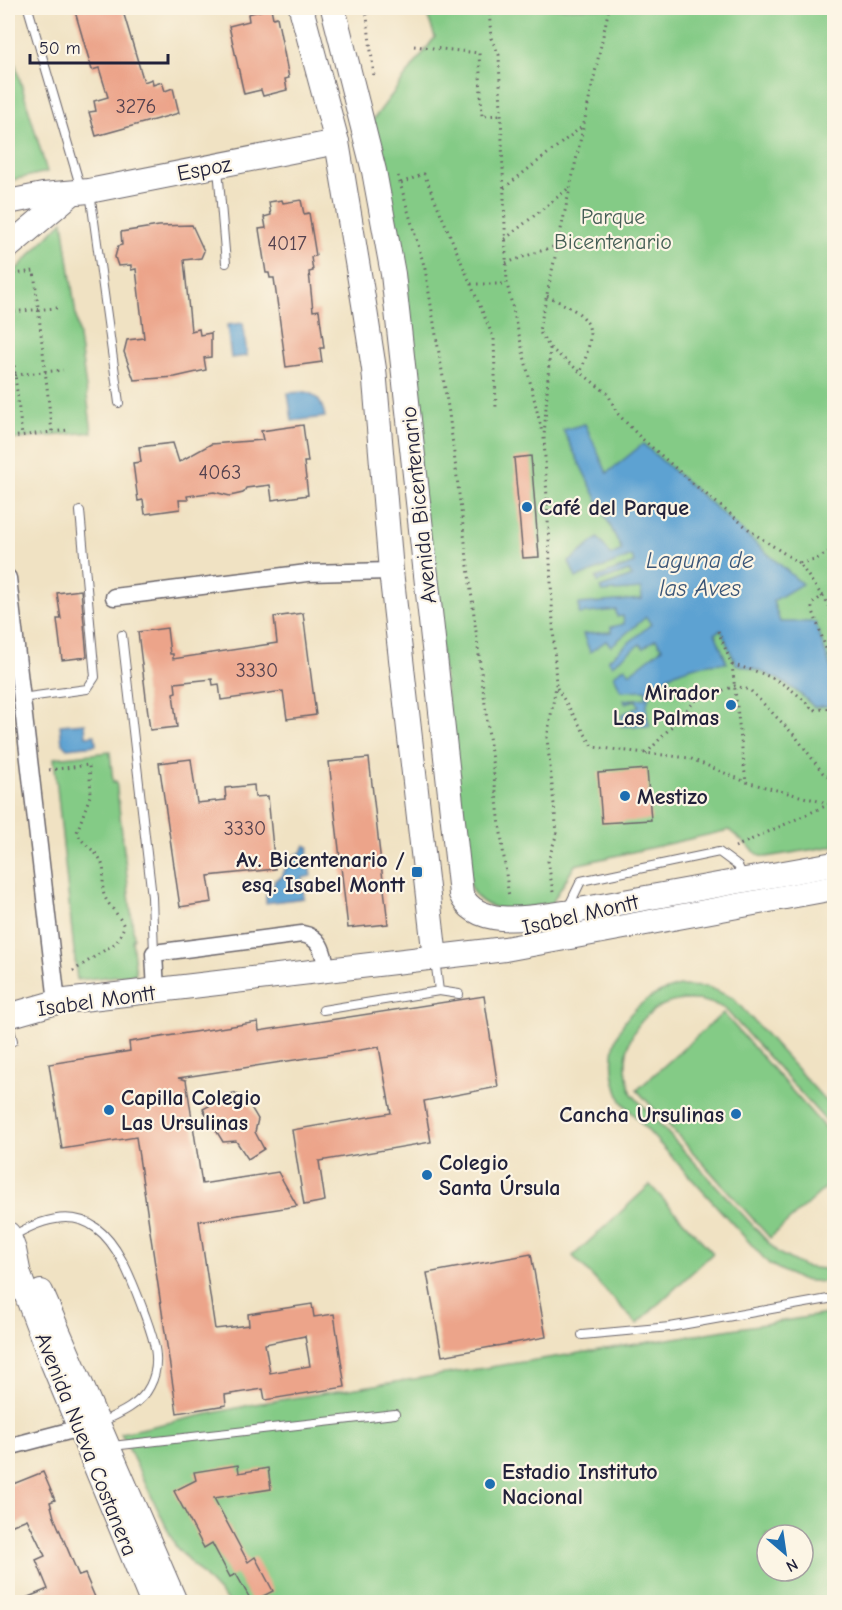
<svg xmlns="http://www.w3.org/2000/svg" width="842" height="1610" font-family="'Comic Neue',sans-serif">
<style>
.green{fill:#84cb86;stroke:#537660;stroke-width:1.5;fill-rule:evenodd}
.water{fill:#5da2d2;stroke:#406286;stroke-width:1.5}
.building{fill:#eca48a;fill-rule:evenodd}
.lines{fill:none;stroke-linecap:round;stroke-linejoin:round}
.lane-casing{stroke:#6a656b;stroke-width:10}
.street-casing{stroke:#6a656b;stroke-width:19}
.secondary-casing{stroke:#6a656b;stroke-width:26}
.path{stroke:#6a656b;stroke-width:3;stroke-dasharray:1.5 4.5;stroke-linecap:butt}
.lane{stroke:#fff;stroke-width:8}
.street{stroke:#fff;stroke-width:16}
.secondary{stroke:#fff;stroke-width:24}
.poi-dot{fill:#1f6fb2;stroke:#fcf5e5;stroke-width:2}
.labels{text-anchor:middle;stroke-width:4.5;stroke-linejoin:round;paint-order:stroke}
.number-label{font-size:20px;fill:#54424f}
.street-label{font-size:22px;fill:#22223b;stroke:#fcf5e5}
.park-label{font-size:22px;fill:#445d55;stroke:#fcf5e5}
.poi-label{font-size:22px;font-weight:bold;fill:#22223b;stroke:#fcf5e5;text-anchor:start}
.water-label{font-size:24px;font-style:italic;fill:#3a5577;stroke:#fcf5e5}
</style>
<rect width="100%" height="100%" fill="#fcf5e5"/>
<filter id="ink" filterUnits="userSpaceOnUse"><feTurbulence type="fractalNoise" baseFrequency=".0167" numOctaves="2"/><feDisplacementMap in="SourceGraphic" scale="12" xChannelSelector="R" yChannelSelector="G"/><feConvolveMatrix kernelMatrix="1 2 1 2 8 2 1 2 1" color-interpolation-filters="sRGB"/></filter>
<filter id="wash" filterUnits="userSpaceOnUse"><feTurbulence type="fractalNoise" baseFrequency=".008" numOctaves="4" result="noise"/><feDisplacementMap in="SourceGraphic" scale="24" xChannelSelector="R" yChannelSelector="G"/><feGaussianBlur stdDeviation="1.35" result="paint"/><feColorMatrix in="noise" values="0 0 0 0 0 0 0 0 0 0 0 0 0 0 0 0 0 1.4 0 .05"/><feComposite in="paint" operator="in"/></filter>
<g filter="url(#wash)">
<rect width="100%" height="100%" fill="#f0e2c3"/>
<!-- green -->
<g class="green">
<path d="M425,8H834V846L766,857L760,856L729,830L575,865L552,903C524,908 489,919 471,889L373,120L435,37Z"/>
<polygon points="13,56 47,172 8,181 8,57"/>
<polygon points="63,221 92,432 8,440 8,278"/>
<polygon points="110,752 113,782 116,781 134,938 132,940 136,974 77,980 54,758"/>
<path d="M680,986L708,987L733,998L834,1110V1130L725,1009C664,978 607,1031 632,1094L778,1253L805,1267L834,1270V1283L800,1280L769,1264L621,1101C598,1048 623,999 680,986Z"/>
<polygon points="723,1013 834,1138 834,1180 770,1238 637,1090"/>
<polygon points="650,1185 713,1253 637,1324 573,1256"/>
<path d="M834,1313V1602H228L176,1547L121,1433L255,1404ZM767,1535H803V1571H767Z"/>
</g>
<!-- water -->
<g class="water">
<polygon points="243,323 247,356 231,358 227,325"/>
<path d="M306,392C318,395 323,405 325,417L292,421L288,393Z"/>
<path d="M585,424L607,473L643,444L802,584L773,601L780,622H815L834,677V705L814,707C791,683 768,672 736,664L721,630L715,633L727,663C692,662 632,679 650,726H621L624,722L621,715L639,706L636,700L625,703L624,700L646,698V690L621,691L614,675L625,667L630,673L662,648L656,639L643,648L640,644L612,665L608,660L651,624L646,617L611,646L606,641L590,652L583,634L611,632V627L624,624L623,616L617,617L616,610L579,614V604L642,599L641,589L602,592L600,588L632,576L629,571L598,582L596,578L634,563L632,556L576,578L569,562L598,538L611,555L622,550L563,430Z"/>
<polygon points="85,723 86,736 95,735 96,745 67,748 62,743 60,725"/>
<polygon points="305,845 309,847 307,855 311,876 302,878 304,898 266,903 266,894 273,889 275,880 282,877 286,867 292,864 295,855 302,852"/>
</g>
<g id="blocks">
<!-- building -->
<g class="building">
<polygon points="74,8 122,8 144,82 152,79 153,85 162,82 165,91 173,88 179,113 96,136 89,112 96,111 94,101 108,97 99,68 92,70"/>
<polygon points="271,8 273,18 277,17 282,42 289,78 285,79 287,90 263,96 261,90 244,94 229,26 249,21 248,14"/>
<polygon points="282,200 283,203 301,200 304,214 309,213 316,256 311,257 313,271 309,272 313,311 319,310 324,348 320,348 322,362 286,367 274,278 270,278 269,273 266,273 259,229 266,228 264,217 271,215 269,202"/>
<polygon points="192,225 204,251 201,258 184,260 191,331 199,329 200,335 211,333 211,357 204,358 206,370 175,377 134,380 124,352 127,340 144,338 136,269 131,270 131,265 118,266 115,257 118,246 122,245 121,232 159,226"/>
<polygon points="303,425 308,462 304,462 308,495 272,500 270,485 246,488 243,493 230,496 214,492 187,496 188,500 179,500 180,509 145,514 143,500 138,501 133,463 141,462 139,447 173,443 179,462 211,444 263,440 261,431"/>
<polygon points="531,456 539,557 523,558 514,458"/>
<polygon points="81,590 87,657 62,660 57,619 61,619 57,593"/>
<polygon points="303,613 316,715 287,719 283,691 221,700 219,684 213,685 212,679 175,683 176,692 173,693 177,727 150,730 138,632 167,628 170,654 173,654 173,659 277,643 274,617"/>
<polygon points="369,758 388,924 348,928 329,762"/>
<polygon points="191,759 197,803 226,800 225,788 254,785 255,797 268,796 275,869 208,876 212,902 180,907 159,763"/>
<polygon points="647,769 651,820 602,823 598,773"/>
<path d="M484,996L498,1087L424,1101L431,1142L319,1161L325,1201L304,1205L292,1130L391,1113L379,1047L178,1078L186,1080L202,1184L278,1172L297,1206L199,1221L215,1329L249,1325L248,1314L312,1304L314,1317L334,1314L345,1387L265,1400L263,1389L225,1395L226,1405L177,1413L136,1137L62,1149L49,1064L130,1051L129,1042L258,1022L259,1031ZM305,1336L310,1366L270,1373L265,1344Z"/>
<polygon points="233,1093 245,1097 258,1119 255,1132 264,1149 248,1159 236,1141 223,1142 203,1109"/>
<polygon points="531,1254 546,1337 442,1356 427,1273"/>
<polygon points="238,1465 239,1473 268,1468 271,1489 214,1498 248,1562 255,1557 273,1591 252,1602 236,1574 230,1577 212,1543 204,1548 174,1491 196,1480 194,1472"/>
<polygon points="43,1472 55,1500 50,1502 54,1517 79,1576 85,1574 97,1602 16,1602 48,1589 36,1560 45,1556 27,1519 8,1527 8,1486"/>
</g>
</g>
</g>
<g filter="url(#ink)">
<use href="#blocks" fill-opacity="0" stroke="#6a656b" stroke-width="1.5"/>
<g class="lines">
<defs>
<g id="lane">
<polyline points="28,8 81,189"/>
<polyline points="218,168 226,263"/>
<polyline points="90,192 119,403"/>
<polyline points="122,635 152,897 154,953"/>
<polyline points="21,698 87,689 95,677 80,511"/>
<polyline points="567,910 581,881 719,852 738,866 744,878"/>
<polyline points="435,959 439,991 459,994"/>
<polyline points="323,1010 439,991"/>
<polyline points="8,1021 13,1041"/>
<path d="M11,1237C90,1190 116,1237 142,1307C151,1333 164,1359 150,1386C141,1405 117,1415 99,1423"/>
<polyline points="582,1335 670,1327 834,1298"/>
<polyline points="112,1446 395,1414"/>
</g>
<g id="street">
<polyline points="8,578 57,1002"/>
<polyline points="114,597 307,573 391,571"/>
<path d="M156,991L154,953L302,934C321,937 323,952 327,969"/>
<polyline points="8,1447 88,1426"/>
</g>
<g id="secondary">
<polyline points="301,8 337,142 364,304 374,369 391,571 435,958"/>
<path d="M333,8L374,171L393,274L461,894C476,930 535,917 566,913"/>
<polyline points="8,202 43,195 89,191 337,142"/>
<polyline points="8,247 71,194"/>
<polyline points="552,921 566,913 585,909 834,864"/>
<polyline points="8,1016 57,1002 505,949 834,888"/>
<polyline points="8,1234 14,1250 19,1275 49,1354 152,1602"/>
<polyline points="41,1292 175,1602"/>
</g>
</defs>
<!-- lane casing -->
<use href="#lane" class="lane-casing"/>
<!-- street casing -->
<use href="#street" class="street-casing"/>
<!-- secondary casing -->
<use href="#secondary" class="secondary-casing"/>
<!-- path -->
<g class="path">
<polyline points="366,8 374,77"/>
<polyline points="489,8 491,38 499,55 507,284 542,432"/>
<polyline points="414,46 479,53 482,116 501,115"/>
<polyline points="398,176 425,269 449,413 509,898"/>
<polyline points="401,183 424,174 494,339 496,409"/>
<polyline points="504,188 583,126"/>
<polyline points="505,239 570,187"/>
<polyline points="506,263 558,245"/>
<polyline points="8,275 34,271 52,432"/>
<polyline points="471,284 507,284"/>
<path d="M547,296C591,317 599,322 581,371"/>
<polyline points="8,312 22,436"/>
<polyline points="8,312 57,308"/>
<polyline points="550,348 608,394 617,413 639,436 696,486 756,535 799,563"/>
<polyline points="15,375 63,370"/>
<polyline points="11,437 68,430"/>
<polyline points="834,549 815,560 799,563 834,613"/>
<polyline points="824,595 813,603 812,608 834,672"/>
<polyline points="833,607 831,586 834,559"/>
<polyline points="718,631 732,665 746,782"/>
<path d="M732,665C766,672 790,684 813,710L834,708"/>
<polyline points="557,688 593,747 689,758 746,782 830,804"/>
<polyline points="646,754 696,700 735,686 750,690 796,737 823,773 834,780"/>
<path d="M49,770L89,765L91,793L77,832C82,845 95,849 101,861C106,872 102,880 103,890C104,903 120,914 124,927L117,942L73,971"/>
<polyline points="735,847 834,802"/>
<polyline points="553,892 548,861 557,833 547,738 556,686 544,437 550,348 539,331 609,8"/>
</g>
<!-- lane -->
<use href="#lane" class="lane"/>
<!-- street -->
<use href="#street" class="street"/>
<!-- secondary -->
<use href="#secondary" class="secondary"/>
</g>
</g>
<!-- markers -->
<g class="poi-dot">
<circle cx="527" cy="507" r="6"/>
<circle cx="731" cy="705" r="6"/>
<circle cx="625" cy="796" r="6"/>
<rect x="411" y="866" width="12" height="12" rx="3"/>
<circle cx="109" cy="1110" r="6"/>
<circle cx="736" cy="1114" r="6"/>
<circle cx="427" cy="1175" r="6"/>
<circle cx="490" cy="1484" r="6"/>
</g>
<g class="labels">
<!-- number labels -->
<g class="number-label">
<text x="136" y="113">3276</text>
<text x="287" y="250">4017</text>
<text x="220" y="479">4063</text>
<text x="257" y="677">3330</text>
<text x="245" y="835">3330</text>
</g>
<!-- street labels -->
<g class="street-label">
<text transform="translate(204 168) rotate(-11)" y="8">Espoz</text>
<text transform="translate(418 505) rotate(-96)" y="8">Avenida Bicentenario</text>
<text transform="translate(580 914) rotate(-13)" y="8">Isabel Montt</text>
<text transform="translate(96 1000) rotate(-8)" y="8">Isabel Montt</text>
<text transform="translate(87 1444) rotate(68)" y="8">Avenida Nueva Costanera</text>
</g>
<!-- park labels -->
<g class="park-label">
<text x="613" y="224">Parque<tspan x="613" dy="25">Bicentenario</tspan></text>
</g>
<!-- poi labels -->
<g class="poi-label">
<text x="539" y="515">Café del Parque</text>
<text x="719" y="700" text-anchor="end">Mirador<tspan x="719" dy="25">Las Palmas</tspan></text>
<text x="637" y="804">Mestizo</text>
<text x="405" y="867" text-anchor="end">Av. Bicentenario /<tspan x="405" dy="25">esq. Isabel Montt</tspan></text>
<text x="121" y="1105">Capilla Colegio<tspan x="121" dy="25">Las Ursulinas</tspan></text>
<text x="724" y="1122" text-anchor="end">Cancha Ursulinas</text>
<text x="439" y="1170">Colegio<tspan x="439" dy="25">Santa Úrsula</tspan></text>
<text x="502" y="1479">Estadio Instituto<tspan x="502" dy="25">Nacional</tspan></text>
</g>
<!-- water labels -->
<g class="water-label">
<text x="700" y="568">Laguna de<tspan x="700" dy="28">las Aves</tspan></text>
</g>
</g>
<!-- margin -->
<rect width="842" height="1610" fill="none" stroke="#fcf5e5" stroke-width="30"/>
<!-- north arrow -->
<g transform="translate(785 1553) rotate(151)"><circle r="28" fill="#fcf5e5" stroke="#a5a1a1" stroke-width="1.5"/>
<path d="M0-4.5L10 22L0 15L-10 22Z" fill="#1f6fb2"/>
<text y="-9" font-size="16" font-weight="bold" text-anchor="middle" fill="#22223b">N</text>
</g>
<!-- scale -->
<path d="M30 54v9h138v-9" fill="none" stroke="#22223b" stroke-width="3"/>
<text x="39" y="54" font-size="18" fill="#22223b" stroke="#fcf5e5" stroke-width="4.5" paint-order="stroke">50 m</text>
</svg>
